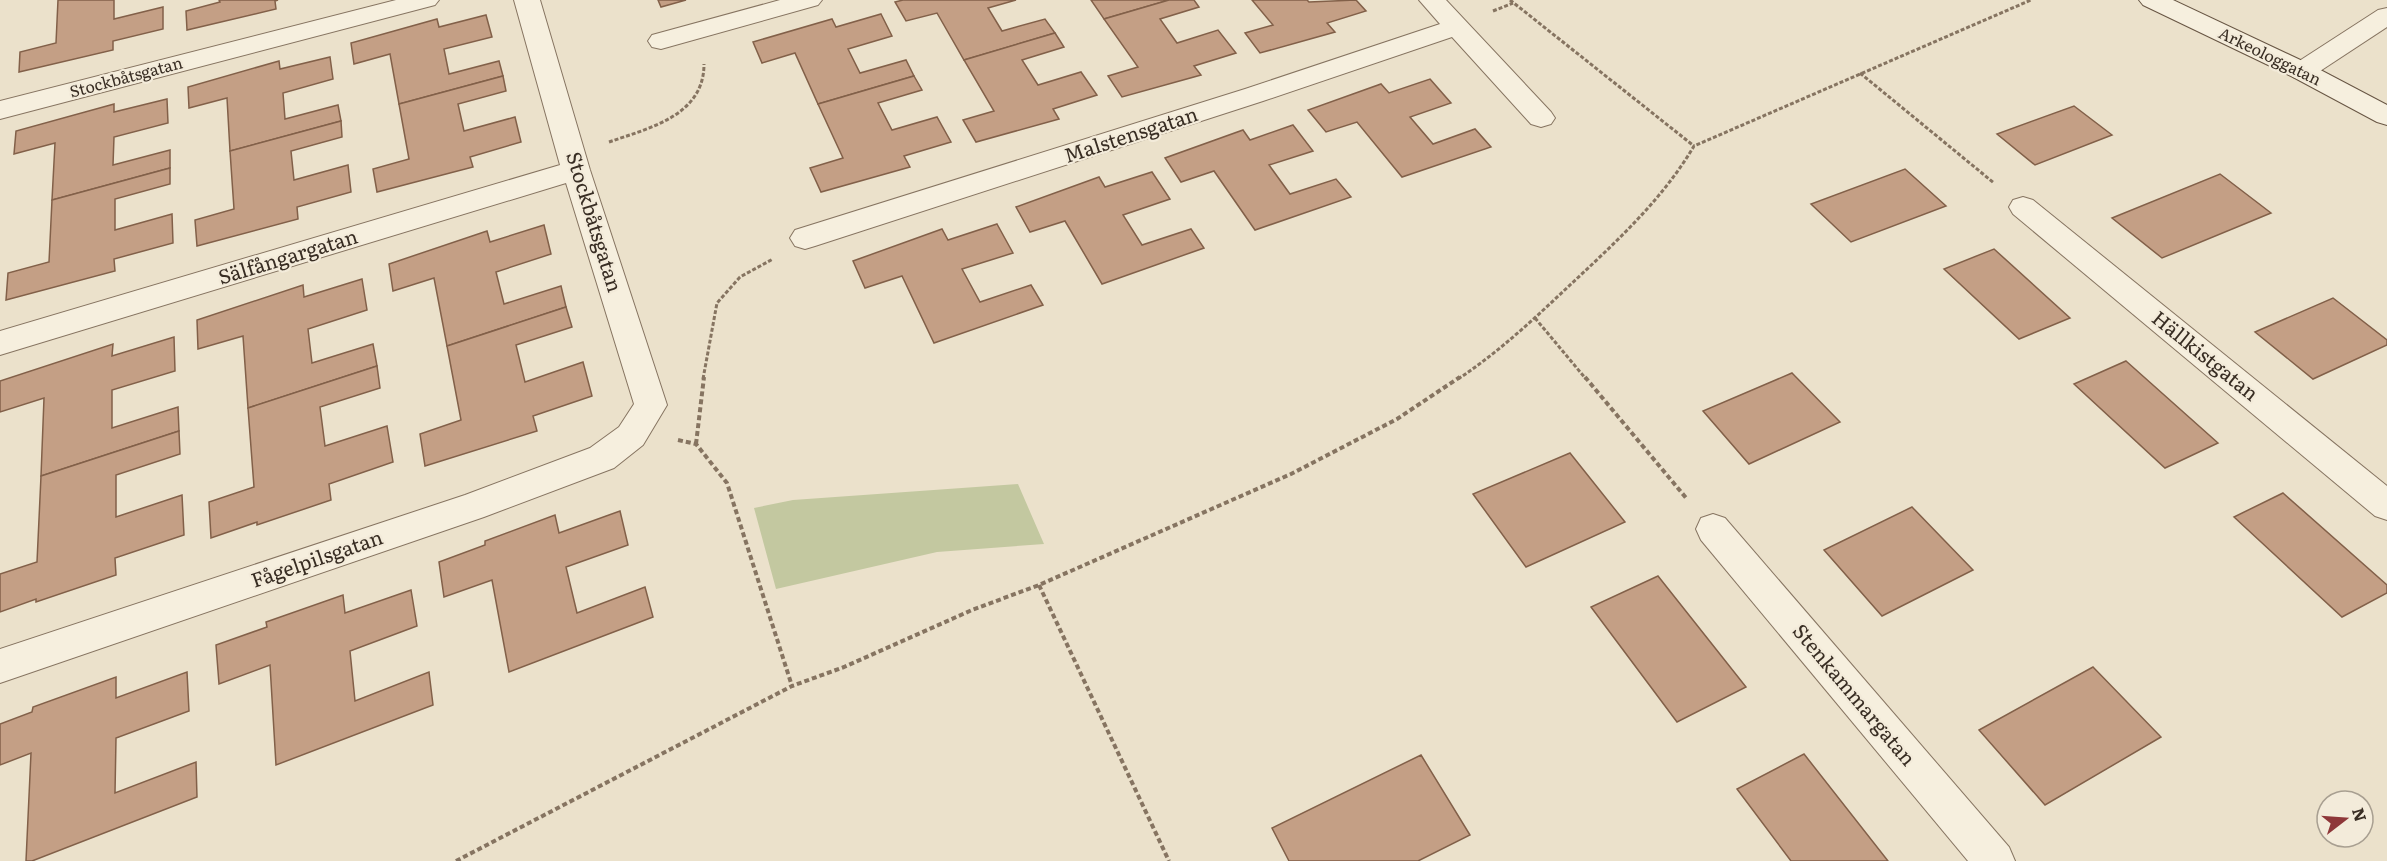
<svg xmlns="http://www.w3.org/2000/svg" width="2387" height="861" font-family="Literata,serif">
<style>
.green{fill:#c3c8a0}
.building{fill:#c49f85;stroke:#826049;stroke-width:1.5}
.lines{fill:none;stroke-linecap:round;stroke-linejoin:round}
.street-casing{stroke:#867461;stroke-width:2}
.secondary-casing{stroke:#685644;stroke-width:2}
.path-far1{stroke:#867461;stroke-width:3;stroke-dasharray:4 2;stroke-linecap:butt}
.path{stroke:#867461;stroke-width:4;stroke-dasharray:5 3;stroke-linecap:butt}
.street{fill:#f6efde;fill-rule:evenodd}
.secondary{fill:#f6efde;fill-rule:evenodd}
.labels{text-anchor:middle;stroke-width:4.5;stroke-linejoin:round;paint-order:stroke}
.far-street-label{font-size:16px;fill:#382d23;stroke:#f3ebda}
.street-label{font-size:20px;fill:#382d23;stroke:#f3ebda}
</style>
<rect width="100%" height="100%" fill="#ebe1cb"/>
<!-- green -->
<polygon class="green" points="1018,484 1044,544 937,552 776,589 754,508 793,500"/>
<!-- building -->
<g class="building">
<polygon points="58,0 114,0 114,19 163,7 163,29 113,41 113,50 19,72 20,52 56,43"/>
<polygon points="219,0 278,0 275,1 276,9 187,30 186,11 220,2"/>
<polygon points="658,0 686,0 661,7"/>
<polygon points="903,0 1016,0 988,8 1002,31 1045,19 1055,33 964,60 937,13 906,21 895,2"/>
<polygon points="1091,0 1169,0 1104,19"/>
<polygon points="1169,0 1194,0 1199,7 1160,19 1177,43 1218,30 1236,53 1194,66 1201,75 1122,97 1108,76 1138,67 1104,19"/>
<polygon points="1252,0 1307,0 1309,2 1356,0 1366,11 1327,23 1335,32 1260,53 1245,33 1273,25"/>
<polygon points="881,14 892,36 848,49 860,73 906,60 914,76 818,104 795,53 762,63 753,42 832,19 836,27"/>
<polygon points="486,15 492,37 444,49 449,74 499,61 503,76 399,104 390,54 354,64 351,43 437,19 439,27"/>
<polygon points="1055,33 1064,47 1022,60 1038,85 1081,72 1097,95 1053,109 1059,119 976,142 963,120 994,111 964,60"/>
<polygon points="330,57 333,79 283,93 285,119 338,105 341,121 230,151 227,98 189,108 188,87 279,61 280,69"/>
<polygon points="503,76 506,91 458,104 464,131 515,117 521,142 470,157 473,167 377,192 373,169 409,159 399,104"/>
<polygon points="914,76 922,90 878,103 892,130 937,117 951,142 904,156 910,167 821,192 810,168 843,158 818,104"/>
<polygon points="1430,79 1451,103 1410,117 1433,144 1475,129 1491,147 1402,177 1357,122 1326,132 1308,110 1381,84 1389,93"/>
<polygon points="167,99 168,123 114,137 113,165 170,150 170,168 52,200 55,143 14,154 16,131 114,104 114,112"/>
<polygon points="2074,106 2112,135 2035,165 1997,134"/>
<polygon points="341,121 342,137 291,151 294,180 348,165 351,192 297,207 298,219 197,246 195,220 234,209 230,151"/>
<polygon points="1293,125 1313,151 1269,165 1290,194 1336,179 1351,197 1255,230 1214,171 1181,182 1165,158 1243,130 1250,140"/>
<polygon points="170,168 170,184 115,199 115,230 172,214 173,243 114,259 115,271 6,300 8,273 49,262 52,200"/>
<polygon points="1905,169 1946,206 1851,242 1811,204"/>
<polygon points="1152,172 1170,199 1123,215 1142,245 1191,229 1204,248 1102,284 1065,221 1030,232 1016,207 1099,177 1105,187"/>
<polygon points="2220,174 2271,213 2162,258 2112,218"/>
<polygon points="997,224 1013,253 962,269 980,302 1031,285 1043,305 934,343 902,276 865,288 853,261 942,229 948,240"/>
<polygon points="544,225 551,254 496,272 504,304 561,286 566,307 447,346 434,278 393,291 389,264 487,231 490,242"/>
<polygon points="1994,249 2070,318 2019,339 1944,269"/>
<polygon points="362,279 367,310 308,329 312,363 373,344 377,366 248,408 243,336 198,349 197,320 303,285 304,297"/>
<polygon points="2333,298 2387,340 2387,345 2313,379 2255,332"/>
<polygon points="566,307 572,327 516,345 525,382 583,362 592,396 533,416 537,431 425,466 420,434 461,420 447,346"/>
<polygon points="174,337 175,371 112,390 112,428 178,407 179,431 41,476 44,398 0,412 0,381 113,344 112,356"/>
<polygon points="2126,361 2218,443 2165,468 2074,384"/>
<polygon points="377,366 380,388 320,407 325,446 387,426 393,462 329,484 331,500 257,525 257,522 211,538 209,502 254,487 248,408"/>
<polygon points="1792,373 1840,422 1749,464 1703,411"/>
<polygon points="179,431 180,454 116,475 116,517 182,495 184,535 115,558 116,575 36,602 36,599 0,612 0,574 37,562 41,476"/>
<polygon points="1570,453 1625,522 1526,567 1473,494"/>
<polygon points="2283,493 2387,585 2387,593 2342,617 2234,517"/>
<polygon points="1912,507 1973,570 1882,616 1824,550"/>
<polygon points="620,511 628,545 566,567 577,613 645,587 653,617 509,672 492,580 444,597 439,562 485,545 485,541 555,515 559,533"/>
<polygon points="1658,576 1746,687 1677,722 1591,607"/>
<polygon points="411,590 417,626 350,651 355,701 429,672 433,705 276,765 270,665 219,684 216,645 267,627 266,622 343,595 345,613"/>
<polygon points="2093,667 2161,737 2045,805 1979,730"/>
<polygon points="187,672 189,711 116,738 115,793 196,762 197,797 32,861 26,861 31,753 0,765 0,724 32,712 33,707 116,677 116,698"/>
<polygon points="1804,754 1888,861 1791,861 1737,789"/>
<polygon points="1421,755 1470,835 1418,861 1289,861 1272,828"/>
</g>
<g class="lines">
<defs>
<g id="street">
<polygon points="396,0 439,0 435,5 0,119 0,101"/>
<polygon points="514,0 540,0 590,170 667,405 643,445 614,468 484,517 0,683 0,649 465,495 590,448 619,427 634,404 566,183 0,355 0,331 560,165"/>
<polygon points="780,0 822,0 818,5 661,49 652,47 648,41 652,35"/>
<polygon points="1419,0 1446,0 1551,112 1555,118 1551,124 1541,127 1531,124 1452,37 1263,101 815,246 805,249 795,246 790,238 795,230 1245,89 1440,24"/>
<polygon points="2387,8 2387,27 2311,77 2302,80 2293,77 2289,71 2293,65 2378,10"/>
<polygon points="2023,197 2033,200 2387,486 2387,520 2375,516 2013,214 2009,207 2013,200"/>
<polygon points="1713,514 1725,518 2009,847 2015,861 1968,861 1701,540 1696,529 1701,518"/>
</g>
<polygon id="secondary" points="2139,0 2173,0 2311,65 2387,105 2387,125 2377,122 2293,77 2143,5"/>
</defs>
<!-- street casing -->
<use href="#street" class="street-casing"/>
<!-- secondary casing -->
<use href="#secondary" class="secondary-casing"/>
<!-- path-far1 -->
<g class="path-far1">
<polyline points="1510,0 1694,146"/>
<polyline points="1493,11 1513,3"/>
<polyline points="1860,73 1994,183"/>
<path d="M609,142C649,128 704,116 704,64"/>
<polyline points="1535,318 1586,379"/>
<polyline points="703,379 717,303 740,277 773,259"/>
<path d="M1458,379C1499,352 1535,318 1570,285C1615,243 1663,199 1694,146L2031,0"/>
</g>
<!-- path -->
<g class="path">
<polyline points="1585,377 1687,499"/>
<polyline points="678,440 696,444 727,483 792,686"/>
<polyline points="696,444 704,377"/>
<polyline points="1039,585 1169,861"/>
<polyline points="456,861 792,686 844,667 972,610 1039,585 1291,474 1397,419 1460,377"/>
</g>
<!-- street -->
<use href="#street" class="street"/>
<!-- secondary -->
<use href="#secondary" class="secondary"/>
</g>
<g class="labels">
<!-- far-street labels -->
<g class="far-street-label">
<text transform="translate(2270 56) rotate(26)" y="6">Arkeologgatan</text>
<text transform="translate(126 77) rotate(-15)" y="6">Stockbåtsgatan</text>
</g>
<!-- street labels -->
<g class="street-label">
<text transform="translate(1131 135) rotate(-18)" y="7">Malstensgatan</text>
<text transform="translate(594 222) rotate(73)" y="7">Stockbåtsgatan</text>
<text transform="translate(288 257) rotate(-17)" y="7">Sälfångargatan</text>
<text transform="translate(2205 356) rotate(39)" y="7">Hällkistgatan</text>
<text transform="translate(317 559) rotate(-19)" y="7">Fågelpilsgatan</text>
<text transform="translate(1854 695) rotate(50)" y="7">Stenkammargatan</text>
</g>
</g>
<!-- north arrow -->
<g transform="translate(2345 819) rotate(73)"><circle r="28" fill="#f3ebda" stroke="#a89f91" stroke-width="1.5"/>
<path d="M0-4.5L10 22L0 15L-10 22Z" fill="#8e3739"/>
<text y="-9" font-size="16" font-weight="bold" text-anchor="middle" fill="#382d23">N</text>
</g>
</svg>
